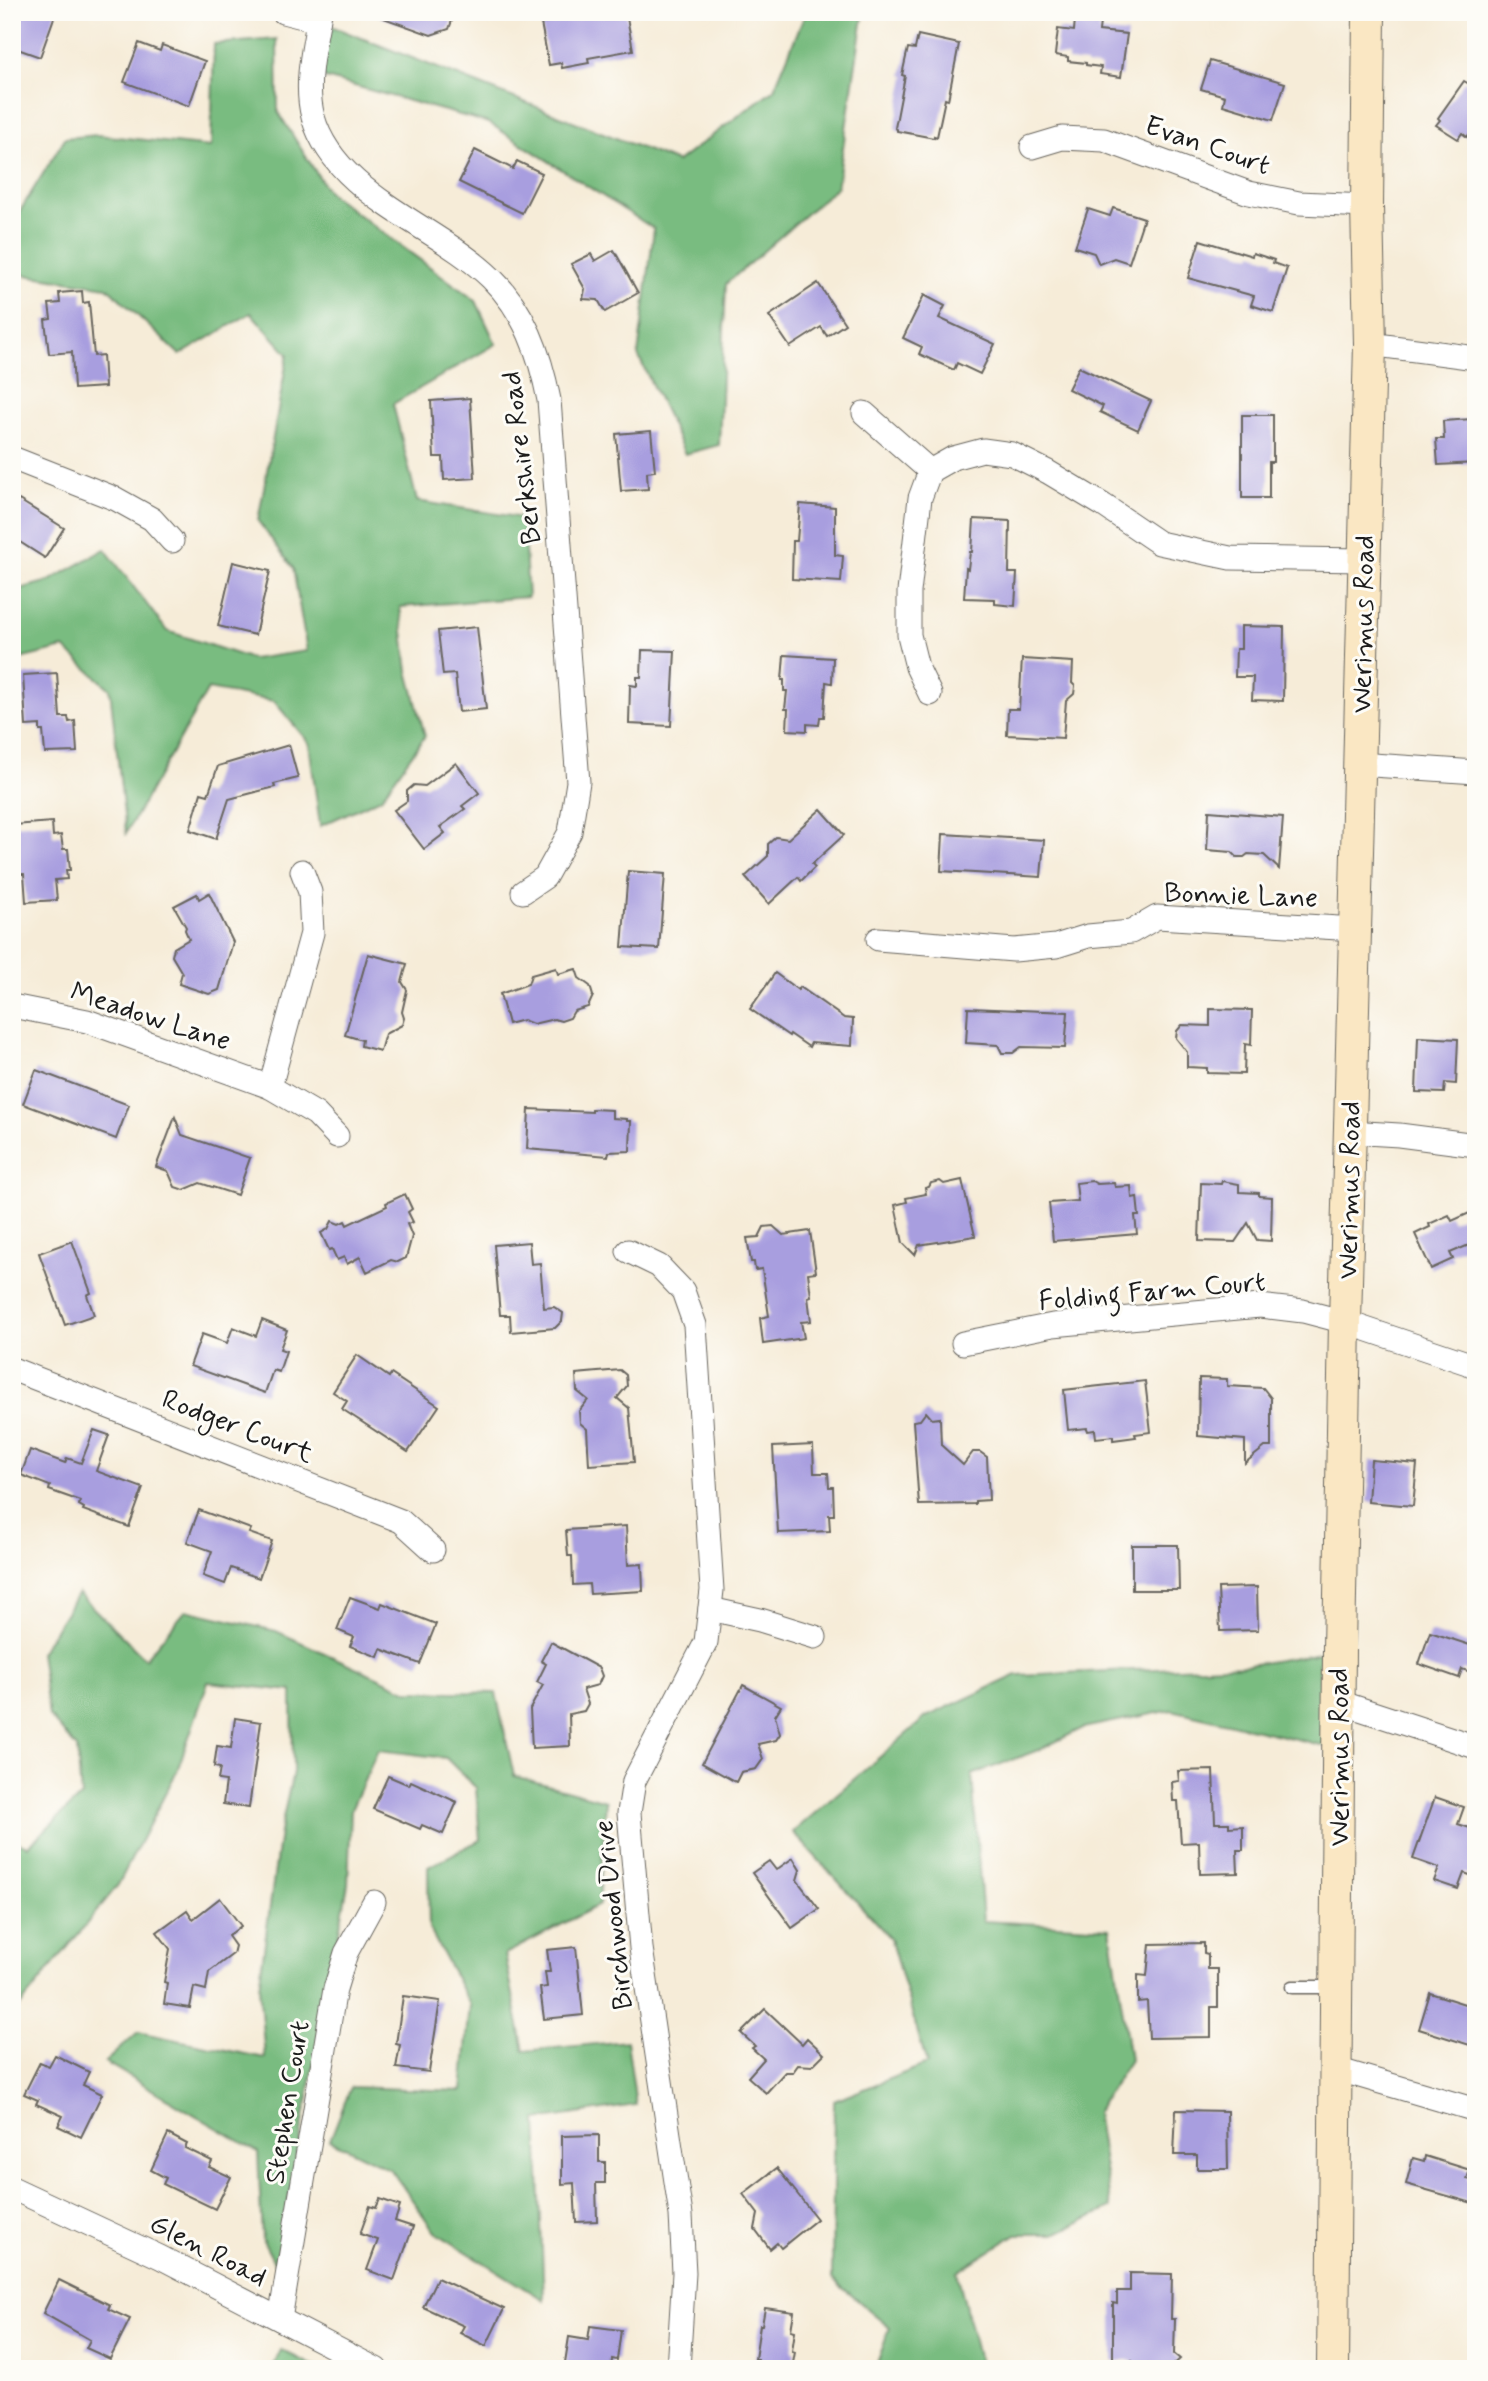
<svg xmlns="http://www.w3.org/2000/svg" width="1488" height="2381" font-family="Mynerve,sans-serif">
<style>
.forest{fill:#79bc80;stroke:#4a6c4e;stroke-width:2}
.building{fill:#a89edf}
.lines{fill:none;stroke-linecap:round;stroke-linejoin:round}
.service-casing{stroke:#68655e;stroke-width:15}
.minor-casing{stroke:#68655e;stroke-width:25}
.secondary-casing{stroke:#68655e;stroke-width:34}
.service{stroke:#fff;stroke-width:12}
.minor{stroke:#fff;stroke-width:23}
.secondary{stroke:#fae7c3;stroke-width:32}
.labels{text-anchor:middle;stroke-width:6;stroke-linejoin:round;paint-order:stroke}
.street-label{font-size:28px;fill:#1c1c1c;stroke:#fdfcf7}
</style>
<rect width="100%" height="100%" fill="#fdfcf7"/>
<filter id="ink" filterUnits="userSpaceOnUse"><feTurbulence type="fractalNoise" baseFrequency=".0143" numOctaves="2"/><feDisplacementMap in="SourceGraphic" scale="14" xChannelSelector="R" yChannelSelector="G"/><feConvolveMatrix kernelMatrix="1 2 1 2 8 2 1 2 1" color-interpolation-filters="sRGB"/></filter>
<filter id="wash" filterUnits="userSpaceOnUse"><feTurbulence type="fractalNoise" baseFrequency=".00686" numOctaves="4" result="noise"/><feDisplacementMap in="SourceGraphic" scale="28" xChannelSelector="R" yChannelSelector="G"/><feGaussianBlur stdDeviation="1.57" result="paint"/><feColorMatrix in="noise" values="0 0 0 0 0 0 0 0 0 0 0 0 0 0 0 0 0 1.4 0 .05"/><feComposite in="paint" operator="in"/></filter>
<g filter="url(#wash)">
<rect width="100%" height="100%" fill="#f6ecd8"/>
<!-- forest -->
<g class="forest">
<polygon points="806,12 871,12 863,17 837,187 726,284 719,445 685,454 638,355 654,229 489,123 311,74 318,21 677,162 774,89"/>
<polygon points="277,39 278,112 329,193 476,301 496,344 393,404 417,501 523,518 528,597 400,607 408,671 425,736 381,798 320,826 309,743 274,701 208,689 126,833 110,689 64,648 12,661 12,591 49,581 105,549 167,631 252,659 307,651 293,568 258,521 288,354 251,313 180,355 107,287 18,274 12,430 12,224 65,138 98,135 211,147 214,44"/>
<polygon points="78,1593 145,1659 186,1610 276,1631 408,1691 496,1693 514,1776 606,1801 599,1905 505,1954 524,2051 627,2041 636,2105 537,2120 544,2300 435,2232 391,2170 330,2140 351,2087 462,2091 470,2005 429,1928 428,1867 480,1840 476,1788 446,1758 378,1750 351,1810 348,1884 276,2266 262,2239 258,2152 105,2062 138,2032 265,2058 259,1987 280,1832 293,1772 292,1691 208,1682 177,1771 118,1885 12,2016 12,1840 28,1846 81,1796 77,1748 49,1716 40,1653"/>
<polygon points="1339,1650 1338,1749 1172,1710 1083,1728 1041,1749 972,1775 983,1921 1110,1928 1130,2060 1096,2112 1111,2208 1055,2234 1016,2234 957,2272 981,2369 875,2369 890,2327 832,2279 834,2101 927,2064 890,1938 793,1832 926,1717 1017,1675 1249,1665"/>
<polygon points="281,2350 320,2369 272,2369"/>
</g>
<g id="blocks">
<!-- building -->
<g class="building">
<polygon points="12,12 56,12 40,57 12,47"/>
<polygon points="376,12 455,12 449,29 431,35 375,15"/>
<polygon points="613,12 626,12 633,50 588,58 589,63 562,68 561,63 549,65 541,23 592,13 593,16"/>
<polygon points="1075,19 1100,22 1099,31 1127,34 1121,77 1100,74 1101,67 1086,65 1086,63 1068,61 1068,57 1055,55 1058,29 1074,31"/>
<polygon points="918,35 959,44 948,100 945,99 937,137 934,136 934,138 897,131 897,129 895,128 905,76 902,75 908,48 915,49"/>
<polygon points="139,43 160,51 162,45 205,61 189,106 124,82"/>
<polygon points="1210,61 1285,83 1273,120 1223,105 1225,96 1201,89"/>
<polygon points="1464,81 1476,88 1476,125 1467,137 1462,133 1458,139 1436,125 1440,120 1438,118"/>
<polygon points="475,150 513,169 517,161 542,173 522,213 459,182"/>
<polygon points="1113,208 1144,218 1129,263 1114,258 1099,264 1094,253 1075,247 1088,209 1110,216"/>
<polygon points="1200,240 1252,256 1253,253 1274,260 1273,263 1287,268 1273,312 1251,305 1254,296 1188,278"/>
<polygon points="614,250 638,293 605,312 598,300 583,299 585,289 571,264 591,254 595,261"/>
<polygon points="818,283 845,324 827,336 821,327 790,347 769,316"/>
<polygon points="82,291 83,303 89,302 94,356 103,355 105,387 74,389 72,352 49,354 45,320 51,319 49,304 60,303 59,293"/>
<polygon points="924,295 945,306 939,318 995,344 980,374 957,363 954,370 919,354 922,347 903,338"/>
<polygon points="1079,367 1151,401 1138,430 1100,412 1103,406 1068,389"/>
<polygon points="470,398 475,478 444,480 443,457 434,457 431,401"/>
<polygon points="1242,415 1273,415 1273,462 1269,462 1269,498 1242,498"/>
<polygon points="1472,419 1472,427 1476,426 1476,463 1438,465 1436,439 1444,439 1443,421"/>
<polygon points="651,431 655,471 647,472 648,489 621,491 616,434"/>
<polygon points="19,500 64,528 45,558 12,537 12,511"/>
<polygon points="800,504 835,507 835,555 843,556 841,582 792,579 793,541 797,541"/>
<polygon points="974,519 1010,521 1009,573 1017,573 1015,606 995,604 995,599 964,598 966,568 968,569 970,552 972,552"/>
<polygon points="233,562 270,571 255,635 218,626"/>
<polygon points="1241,626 1284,627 1283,701 1252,700 1253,677 1235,677 1236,649 1241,649"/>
<polygon points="477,627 486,709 459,712 455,674 443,675 438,631"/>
<polygon points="642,650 675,651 671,726 629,724 630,685 637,686 637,677 641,677"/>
<polygon points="784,655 833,658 832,683 826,682 824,717 820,717 819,725 807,724 807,731 787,730 788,709 785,709 787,691 784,691 784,680 782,680"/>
<polygon points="1022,659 1073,662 1072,683 1075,686 1074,694 1066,701 1063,738 1007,735 1008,709 1019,709"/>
<polygon points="57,673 60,717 68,717 69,722 75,721 77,752 45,753 43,731 40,731 40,725 26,726 23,675"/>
<polygon points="289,745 298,778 274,784 275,787 229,799 216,839 190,830 201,793 208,795 218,766"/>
<polygon points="456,763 479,793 462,806 465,809 440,827 445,833 424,849 394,810 407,801 407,791 414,785 425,786"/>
<polygon points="821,809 844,835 812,864 815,867 801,881 798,877 769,904 745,877 768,856 768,844 776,837 788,839"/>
<polygon points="1209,811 1283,817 1279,869 1264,855 1248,854 1244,857 1237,857 1232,852 1207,850"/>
<polygon points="52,822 53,836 61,835 63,849 68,849 70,870 66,870 67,879 55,880 57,900 26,902 24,874 19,874 14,825"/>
<polygon points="943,834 1044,840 1041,877 941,871"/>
<polygon points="628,871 665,874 659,949 622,947"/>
<polygon points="209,893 233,942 219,990 209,994 179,984 182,973 172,956 174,948 189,939 185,930 186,927 174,906 197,894 199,899"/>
<polygon points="368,954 407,964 402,982 407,990 402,1012 404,1018 402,1025 385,1034 380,1051 361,1046 362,1040 345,1035"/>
<polygon points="556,968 558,974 576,969 579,978 590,986 593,996 588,1007 574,1011 570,1018 561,1021 554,1019 533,1024 523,1020 508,1024 500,994 528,984 531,975"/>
<polygon points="775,973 798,990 800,987 844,1018 853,1019 852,1046 811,1043 809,1047 790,1034 789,1036 750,1009"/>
<polygon points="968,1008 1068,1012 1065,1048 1021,1047 1013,1053 1002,1053 998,1045 966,1043"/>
<polygon points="1210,1009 1252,1010 1251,1045 1245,1044 1244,1074 1207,1073 1207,1068 1187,1067 1187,1052 1176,1038 1177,1031 1182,1025 1210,1026"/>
<polygon points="1418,1037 1458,1039 1456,1084 1445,1083 1444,1093 1416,1092"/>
<polygon points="36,1070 129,1105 116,1139 23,1104"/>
<polygon points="529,1109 592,1112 592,1109 612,1110 612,1118 627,1119 627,1121 631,1121 630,1151 609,1152 608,1156 527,1149"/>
<polygon points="175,1117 182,1135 250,1158 237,1195 200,1183 184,1190 175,1187 168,1171 156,1167"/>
<polygon points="962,1180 975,1236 919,1245 915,1255 903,1243 895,1205 907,1202 906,1198 926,1194 925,1188 929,1187 931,1183 940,1181 944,1184"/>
<polygon points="1092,1181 1097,1184 1114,1183 1115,1187 1131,1186 1132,1198 1137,1197 1139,1216 1135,1216 1137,1234 1053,1241 1049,1203 1078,1201 1076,1183"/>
<polygon points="1222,1181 1239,1184 1239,1192 1259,1193 1259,1196 1272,1197 1271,1241 1257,1240 1248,1223 1235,1242 1199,1241 1201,1183 1221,1184"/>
<polygon points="405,1194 412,1209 408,1212 413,1222 407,1224 412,1236 406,1258 398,1262 391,1260 367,1272 360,1257 347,1264 344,1257 337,1260 332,1249 329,1250 321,1233 328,1229 332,1221 339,1224 345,1221 347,1225 387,1206 386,1203"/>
<polygon points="1476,1210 1476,1242 1450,1253 1453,1259 1431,1269 1415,1234 1430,1227 1429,1224 1449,1215 1452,1221"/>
<polygon points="773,1226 783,1235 810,1231 816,1272 808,1273 811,1296 808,1297 811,1321 801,1322 804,1338 763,1344 760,1318 769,1316 762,1269 755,1270 754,1262 751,1262 747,1238 759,1237 764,1227"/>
<polygon points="72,1241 91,1293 87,1295 94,1315 65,1325 39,1253"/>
<polygon points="529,1242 531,1264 540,1263 544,1308 554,1307 563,1313 562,1321 555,1328 511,1332 510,1315 500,1315 494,1245"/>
<polygon points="262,1320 287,1330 280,1349 286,1351 279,1372 273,1370 265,1393 190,1366 202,1334 227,1343 233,1327 256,1336"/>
<polygon points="357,1355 389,1377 391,1374 439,1406 408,1452 342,1409 347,1401 333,1392"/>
<polygon points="620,1370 626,1375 627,1386 617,1398 629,1408 634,1462 589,1465 587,1429 580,1423 579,1411 588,1400 577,1391 576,1374"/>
<polygon points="1199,1378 1227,1379 1227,1386 1263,1388 1271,1398 1271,1447 1265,1447 1245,1463 1245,1440 1198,1436"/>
<polygon points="1145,1381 1151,1432 1135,1434 1136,1437 1113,1440 1113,1436 1096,1438 1095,1430 1088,1431 1087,1428 1068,1430 1064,1390"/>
<polygon points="926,1412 932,1419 940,1418 941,1445 963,1465 973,1452 980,1452 987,1457 989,1500 975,1501 975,1504 919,1505 913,1421 920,1420"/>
<polygon points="94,1430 109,1435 96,1471 143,1488 129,1527 83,1510 84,1508 79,1505 80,1501 49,1490 50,1486 21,1475 30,1450 65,1463 67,1458 81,1463"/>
<polygon points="813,1445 814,1473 828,1473 829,1487 833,1487 834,1515 829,1515 830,1531 778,1533 773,1447"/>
<polygon points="1371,1460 1417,1464 1413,1506 1368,1502"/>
<polygon points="199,1510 251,1529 249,1533 272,1541 259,1578 231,1568 225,1584 203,1576 212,1551 187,1542"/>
<polygon points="626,1526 628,1565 642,1564 643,1591 590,1594 589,1584 573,1585 572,1556 568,1556 566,1530"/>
<polygon points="1132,1545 1178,1545 1179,1590 1132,1590"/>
<polygon points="1257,1587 1258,1630 1220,1631 1218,1588"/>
<polygon points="350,1597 380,1608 382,1603 436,1624 420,1664 381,1649 378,1657 350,1646 354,1637 337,1630"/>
<polygon points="1430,1632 1476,1647 1476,1674 1462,1669 1459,1678 1419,1664"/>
<polygon points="551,1642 599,1668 602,1676 598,1685 583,1689 588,1704 584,1711 569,1714 570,1746 532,1748 530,1709 543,1685 537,1682 546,1664 541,1661"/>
<polygon points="743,1685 781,1706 775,1716 780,1734 776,1740 758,1744 763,1759 756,1769 741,1772 736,1782 702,1763"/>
<polygon points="235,1718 261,1722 249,1808 223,1804 226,1781 218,1780 220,1768 214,1767 217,1746 231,1748"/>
<polygon points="1213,1770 1215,1823 1229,1823 1229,1827 1243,1826 1243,1850 1237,1850 1238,1873 1200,1874 1199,1842 1181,1843 1178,1801 1173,1801 1172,1782 1179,1781 1178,1771"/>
<polygon points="388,1776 409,1785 411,1781 457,1802 443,1834 422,1825 420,1829 373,1809"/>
<polygon points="1435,1797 1464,1807 1458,1824 1476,1830 1476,1877 1464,1873 1458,1889 1434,1881 1439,1868 1413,1859"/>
<polygon points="793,1858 800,1870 797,1880 819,1909 792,1928 752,1873 769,1861 776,1870"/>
<polygon points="220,1898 241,1926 228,1936 235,1946 233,1954 209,1972 206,1990 194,1987 190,2008 164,2004 167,1983 164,1982 170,1949 157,1932 187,1910 193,1919"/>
<polygon points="1204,1943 1204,1953 1208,1954 1208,1969 1218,1969 1218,2007 1211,2007 1211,2037 1149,2038 1147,2001 1138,2002 1138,1975 1147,1976 1150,1944"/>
<polygon points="576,1947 583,2015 544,2019 540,1988 547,1987 545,1972 550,1972 547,1950"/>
<polygon points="1430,1993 1471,2006 1470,2012 1476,2013 1476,2047 1419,2029"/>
<polygon points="403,1996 440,2001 429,2072 396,2068 400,2045 396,2044"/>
<polygon points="765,2009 802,2044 807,2038 824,2054 812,2066 798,2065 793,2072 785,2072 766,2093 748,2077 764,2059 752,2048 755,2046 741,2033"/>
<polygon points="55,2055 89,2072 83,2085 102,2094 81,2137 58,2126 63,2116 36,2104 38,2100 24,2094 40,2062 49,2066"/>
<polygon points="1176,2110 1227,2111 1228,2169 1197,2169 1197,2155 1174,2155"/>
<polygon points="168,2134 187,2144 185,2148 212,2161 209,2167 231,2177 215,2209 163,2184 166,2178 151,2170"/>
<polygon points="599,2135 599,2162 605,2162 605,2183 596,2183 597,2221 576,2222 574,2183 562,2184 562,2136"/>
<polygon points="1425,2156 1470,2170 1467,2179 1476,2181 1476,2204 1406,2184 1413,2158 1424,2161"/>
<polygon points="777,2168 817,2219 781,2248 777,2243 770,2249 755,2229 758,2214 743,2194"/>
<polygon points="380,2199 400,2206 395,2221 413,2227 394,2280 367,2270 378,2240 360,2234 370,2206 376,2208"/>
<polygon points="1130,2273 1172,2274 1171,2319 1175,2319 1174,2354 1180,2359 1170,2368 1132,2369 1132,2361 1113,2361 1113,2303 1117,2304 1117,2291 1130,2291"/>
<polygon points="437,2278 504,2309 486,2346 460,2333 464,2326 423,2307"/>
<polygon points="59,2280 110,2305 108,2309 130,2319 110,2359 86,2348 90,2340 43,2313"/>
<polygon points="765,2308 794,2312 791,2330 795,2331 792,2351 795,2352 792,2369 756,2369 758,2359 755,2359 760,2325 762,2325"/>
<polygon points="590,2326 621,2330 617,2360 612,2359 611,2369 564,2369 569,2337 588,2340"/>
</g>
</g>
</g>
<g filter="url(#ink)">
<use href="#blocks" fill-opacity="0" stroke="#68655e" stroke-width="2"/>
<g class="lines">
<defs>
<polyline id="service" points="1292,1987 1336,1987"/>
<g id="minor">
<polyline points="283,12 318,21"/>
<path d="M320,12C314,46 304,84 313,117C335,195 436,225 491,278C525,311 540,354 549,400L578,782L570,832L545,877L523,892"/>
<polyline points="1032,147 1062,138 1104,140 1249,193 1299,203 1367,206"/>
<polyline points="1370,344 1476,358"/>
<polyline points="864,413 930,471"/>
<polyline points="12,458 116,499 152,519 172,541"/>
<polyline points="930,694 917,667 909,635 909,592 920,498 930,471 953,458 983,450 1012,454 1048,472 1103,505 1159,543 1230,558 1363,560"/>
<polyline points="1358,764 1476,772"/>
<polyline points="878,939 1014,950 1056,946 1088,936 1131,932 1157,917 1355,929"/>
<polyline points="12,1006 87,1021 270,1087 316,1114 337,1136"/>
<polyline points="270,1087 312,933 310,892 302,871"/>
<polyline points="1349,1132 1399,1135 1476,1145"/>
<polyline points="628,1251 659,1266 683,1291 695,1325 712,1590 706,1642 634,1781 629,1813 641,1948 681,2215 684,2273 678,2369"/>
<polyline points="963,1343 1053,1325 1260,1306 1303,1311 1345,1322 1476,1366"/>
<polyline points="12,1369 401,1521 433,1550"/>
<polyline points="710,1609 760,1620 815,1637"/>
<polyline points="1339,1702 1476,1747"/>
<polyline points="1336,2069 1476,2110"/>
<polyline points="12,2188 160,2257 376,2369"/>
<polyline points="280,2319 335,1989 346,1953 374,1902"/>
</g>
<polyline id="secondary" points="1333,2369 1339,1650 1345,1322 1370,344 1367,206 1369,12"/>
</defs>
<!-- service casing -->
<use href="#service" class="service-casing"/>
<!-- minor casing -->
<use href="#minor" class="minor-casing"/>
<!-- secondary casing -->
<use href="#secondary" class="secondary-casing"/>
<!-- service -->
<use href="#service" class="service"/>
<!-- minor -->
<use href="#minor" class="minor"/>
<!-- secondary -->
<use href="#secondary" class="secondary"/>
</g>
</g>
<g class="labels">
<!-- street labels -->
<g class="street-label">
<text transform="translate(1208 144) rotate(19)" y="10">Evan Court</text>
<text transform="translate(520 458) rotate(-97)" y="10">Berkshire Road</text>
<text transform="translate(1362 624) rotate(-89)" y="10">Werimus Road</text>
<text transform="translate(1241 894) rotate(2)" y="10">Bonnie Lane</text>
<text transform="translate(151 1015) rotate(18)" y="10">Meadow Lane</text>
<text transform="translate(1348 1190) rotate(-89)" y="10">Werimus Road</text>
<text transform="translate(1152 1290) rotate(-5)" y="10">Folding Farm Court</text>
<text transform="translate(238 1425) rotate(21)" y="10">Rodger Court</text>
<text transform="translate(1338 1757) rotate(-90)" y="10">Werimus Road</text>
<text transform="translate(612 1915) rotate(-96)" y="10">Birchwood Drive</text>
<text transform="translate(286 2102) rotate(-81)" y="10">Stephen Court</text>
<text transform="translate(209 2249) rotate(27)" y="10">Glen Road</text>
</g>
</g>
<!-- margin -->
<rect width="1488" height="2381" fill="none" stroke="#fdfcf7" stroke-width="42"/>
</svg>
